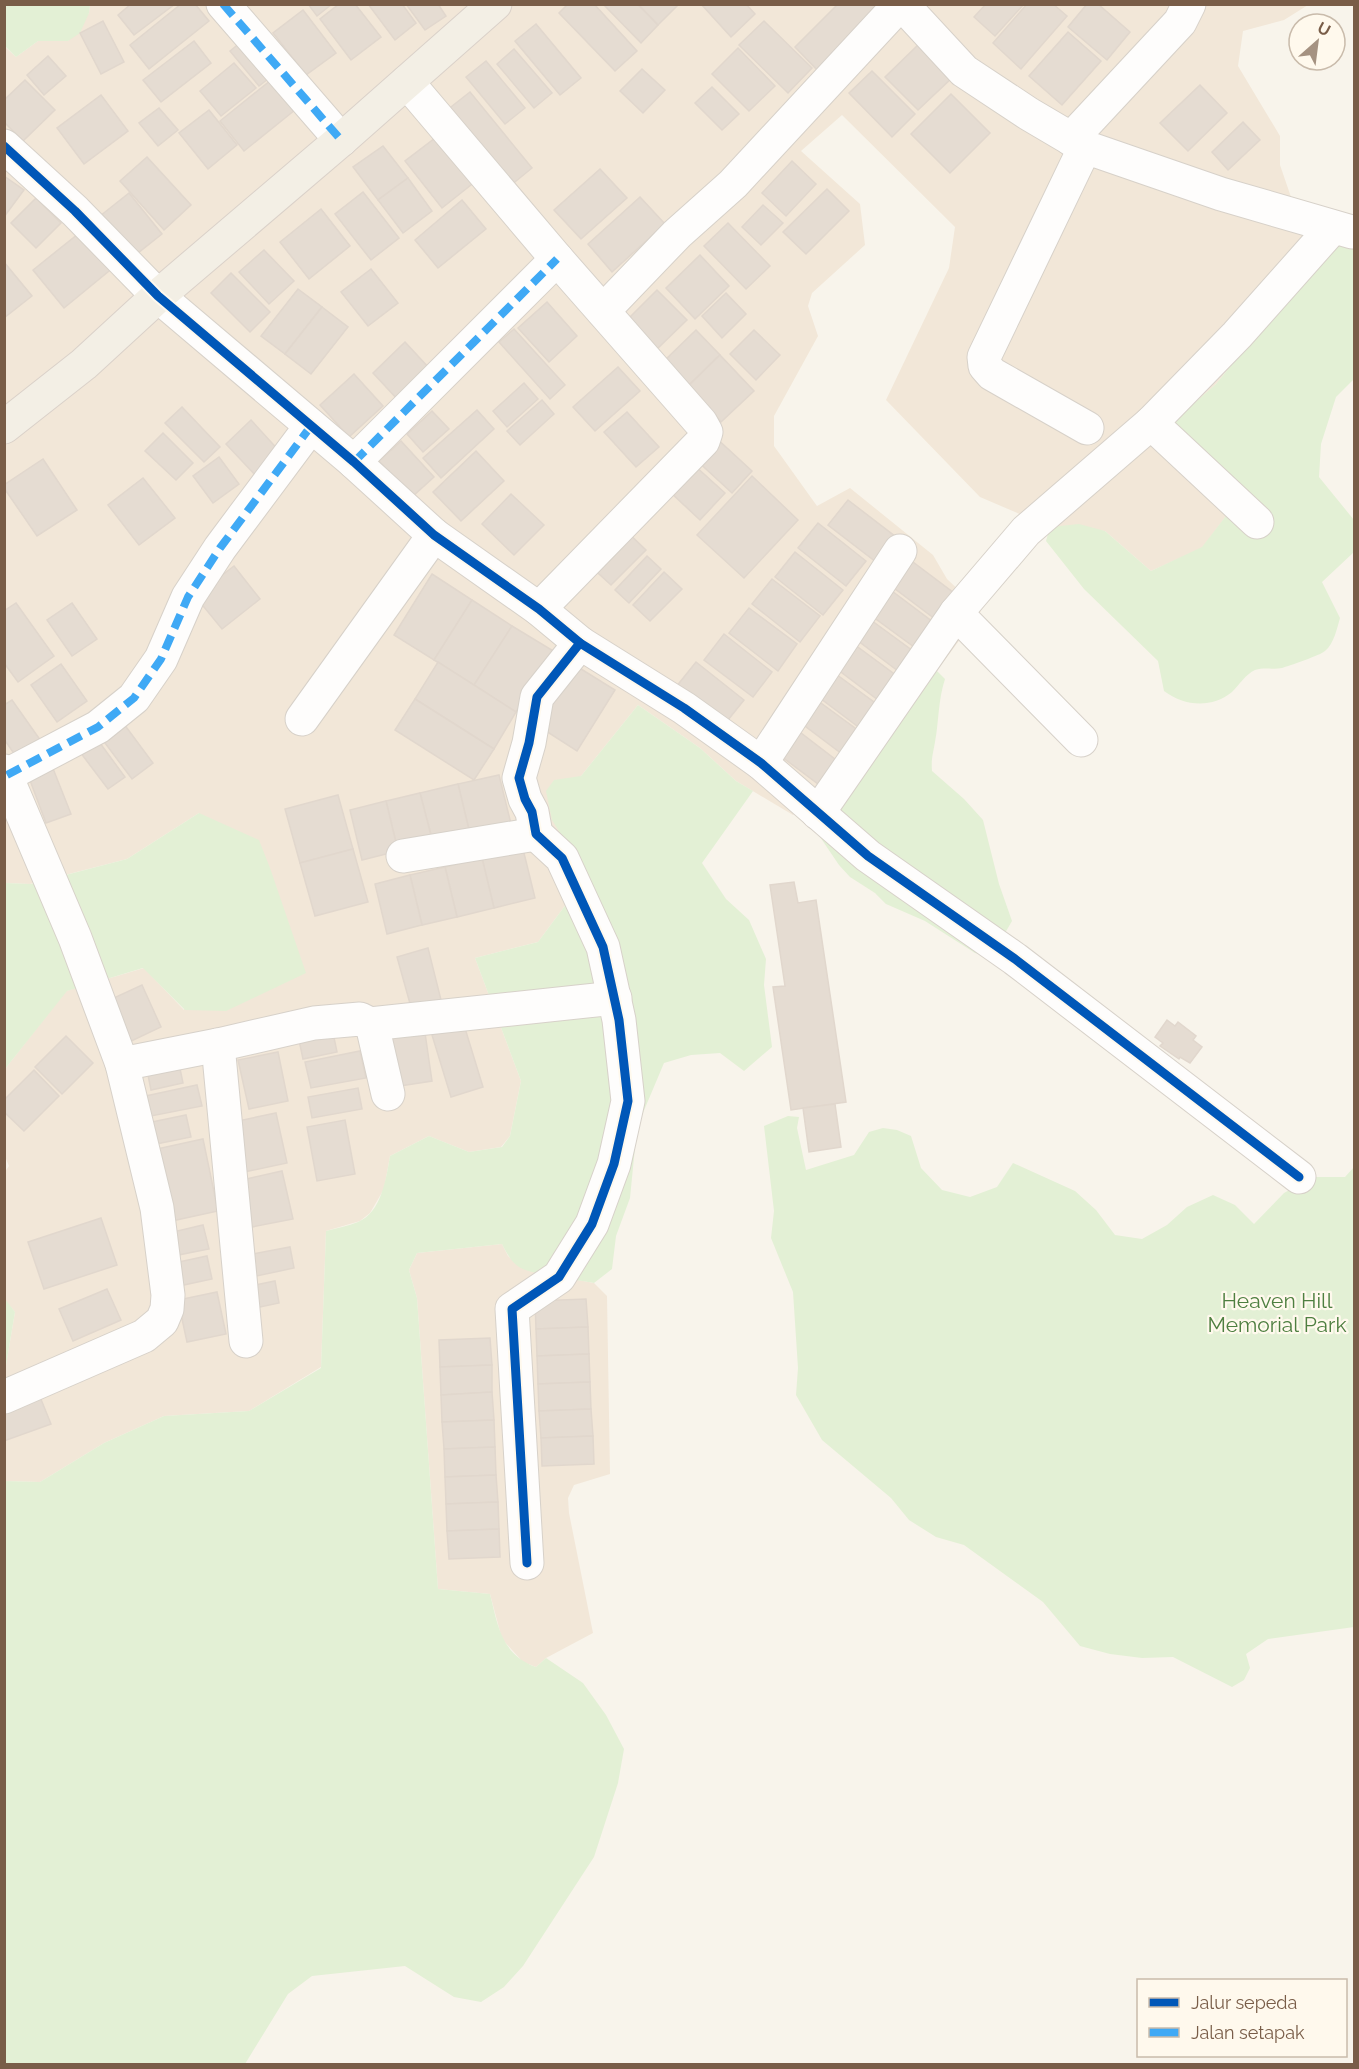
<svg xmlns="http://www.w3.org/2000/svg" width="1359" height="2069" font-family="Raleway,sans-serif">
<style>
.residential{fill:#f2e7d8}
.green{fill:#e3f0d5}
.building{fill:#e5dcd2;stroke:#e1d7cd;stroke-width:1.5}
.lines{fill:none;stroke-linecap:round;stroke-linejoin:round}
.minor-casing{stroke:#d7d1c9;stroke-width:35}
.major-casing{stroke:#dad1c9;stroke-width:35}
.minor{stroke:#fefdfc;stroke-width:33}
.major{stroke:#f3efe5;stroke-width:33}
.quiet{stroke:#3fa9f5;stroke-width:8;stroke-dasharray:15 8;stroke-linecap:butt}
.cycleway-casing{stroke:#fff9ed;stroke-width:13}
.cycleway{stroke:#0057b8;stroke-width:9}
.labels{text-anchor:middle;stroke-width:4.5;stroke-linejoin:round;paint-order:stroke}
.park-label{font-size:21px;fill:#4e7f40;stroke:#fff9ed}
</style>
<rect width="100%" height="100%" fill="#f8f4eb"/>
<!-- residential -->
<g class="residential">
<polygon points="90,4 1308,5 1284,20 1243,31 1238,66 1280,136 1280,165 1314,264 1216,384 1175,421 1239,499 1202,548 1151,571 1105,531 1050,527 980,497 886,400 949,268 955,227 842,115 801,151 860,204 865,245 812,293 808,306 818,336 774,416 774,446 817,506 850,488 933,555 947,579 981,611 860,775 824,785 793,815 736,781 700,748 638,705 581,776 587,876 538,942 475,958 521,1081 510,1136 501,1147 469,1152 429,1136 390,1156 384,1189 370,1213 360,1221 326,1231 321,1367 249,1411 164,1416 104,1443 40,1482 5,1481 5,1371 15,1312 4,1299 4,1173 9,1166 4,1154 5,1069 66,991 144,968 184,1010 199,813 127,859 30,884 5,883 4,46 16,57 38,41 68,41 89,13"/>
<polygon points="502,1244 508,1256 519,1266 535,1272 594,1283 607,1296 610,1474 574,1485 568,1498 569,1513 593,1633 546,1658 536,1667 523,1662 502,1639 490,1594 438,1589 417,1298 409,1270 417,1253"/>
</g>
<!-- green -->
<g class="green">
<polygon points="4,5 5,4 90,5 89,13 80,33 68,41 38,41 16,57 5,46"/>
<path d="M1303,230L1354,241V379L1336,397L1321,444L1319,477L1354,520V552L1322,582L1340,618C1337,628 1334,644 1325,651C1321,655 1289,666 1282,668C1273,670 1265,667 1255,670C1246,674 1239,685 1232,692C1211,709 1184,706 1164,691L1158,661L1084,589L1046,541L1050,527L1079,524L1105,531L1151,571L1202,547L1239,499L1174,421L1216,384L1314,264Z"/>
<path d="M937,671L945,679C938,700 939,721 935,742C933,754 931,759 932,771L964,799L983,820L999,884L1012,921L991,957L975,953L925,921L886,904L875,893L850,877L839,865L816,831Z"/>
<path d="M638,705L700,748L736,781L753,791L702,863L726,899L749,920L766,959L764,985L772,1047L744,1071L720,1053L691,1055L664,1063L637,1127L630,1198L616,1236L612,1269L594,1283C574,1279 535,1276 519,1267C511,1262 506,1252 502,1244L417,1253L409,1270L417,1298L438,1589L490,1594C498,1626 501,1654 536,1667L546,1658L583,1683L606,1715L624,1749L618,1783L594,1857L523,1966L504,1987L481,2002L454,1997L405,1966L312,1976L288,1994L245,2064H5V1481L40,1482L104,1443L164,1416L249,1411L321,1368L326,1231C336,1228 348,1226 358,1222C382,1212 386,1178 390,1156L429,1136L469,1152L502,1147L510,1136L521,1081L475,958L538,942L587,876L552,820L546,791L554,780L581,776Z"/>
<polygon points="199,813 259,840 270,868 306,973 226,1011 185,1010 143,968 67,991 5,1069 5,883 31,884 127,859"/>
<polygon points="788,1116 799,1117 797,1128 806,1170 854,1155 869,1132 883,1128 897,1130 911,1136 921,1168 942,1190 970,1197 997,1187 1013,1163 1075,1191 1096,1210 1115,1235 1142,1239 1167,1225 1187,1207 1213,1195 1235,1205 1254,1224 1284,1193 1313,1177 1345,1177 1354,1167 1354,1627 1268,1639 1246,1654 1250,1668 1244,1680 1232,1687 1173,1657 1142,1658 1110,1654 1080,1646 1043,1602 964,1545 936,1537 909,1520 891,1498 822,1440 796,1395 798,1368 793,1292 771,1238 774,1211 764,1126"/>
<polygon points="5,1299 15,1312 5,1371"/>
</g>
<!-- building -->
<g class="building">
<polygon points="131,4 175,4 134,35 118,15"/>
<polygon points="181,4 195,4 209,21 149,69 130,45"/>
<polygon points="308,4 332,4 317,16"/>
<polygon points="339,4 355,4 381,37 351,60 320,19"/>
<polygon points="368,4 402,4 416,23 395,40"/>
<polygon points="406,4 438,4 446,16 425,30"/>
<polygon points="568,4 594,4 637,51 615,71 559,13"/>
<polygon points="603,4 638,4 658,25 641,43"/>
<polygon points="638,4 679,4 658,25"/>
<polygon points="701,4 746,4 755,14 731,37"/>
<polygon points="838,4 880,4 822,75 795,47"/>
<polygon points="986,4 1024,4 995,36 974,17"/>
<polygon points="1027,4 1053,4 1067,16 1021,69 993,43"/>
<polygon points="1087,4 1098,4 1130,32 1107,60 1068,27"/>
<polygon points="303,10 336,53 306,75 273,33"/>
<polygon points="103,21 124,62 101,74 80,33"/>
<polygon points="764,21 812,68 788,93 739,45"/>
<polygon points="536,24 581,78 560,95 515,41"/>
<polygon points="1068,32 1101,61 1062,105 1029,76"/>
<polygon points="247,37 277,72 259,86 230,51"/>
<polygon points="194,41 211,63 161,102 143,80"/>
<polygon points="920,43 953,77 918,110 885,77"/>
<polygon points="738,48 775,86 749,111 712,74"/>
<polygon points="514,49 552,93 534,108 497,64"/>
<polygon points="48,56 66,76 44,95 27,75"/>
<polygon points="486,61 525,108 505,124 466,77"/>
<polygon points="234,63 256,88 221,116 200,91"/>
<polygon points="642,69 665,90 643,113 620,91"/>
<polygon points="872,71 915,114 892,137 849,93"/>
<polygon points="25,80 55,110 23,141 4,122 4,100"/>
<polygon points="271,80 295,110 244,151 220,121"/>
<polygon points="1200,85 1227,113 1188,151 1160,123"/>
<polygon points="712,87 739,114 722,130 695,103"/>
<polygon points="470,92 532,168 510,186 447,110"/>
<polygon points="951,94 990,133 950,173 911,134"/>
<polygon points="101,95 128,131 84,164 57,128"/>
<polygon points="159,108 178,130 158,146 139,123"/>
<polygon points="209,110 237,145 208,169 179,133"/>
<polygon points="1243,122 1260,140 1228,170 1212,152"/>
<polygon points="439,135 476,181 442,208 405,161"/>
<polygon points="383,146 408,178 378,200 353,167"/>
<polygon points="147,157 191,205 164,230 120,181"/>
<polygon points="792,161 816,184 786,216 762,193"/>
<polygon points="600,169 627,198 581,239 554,210"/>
<polygon points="4,176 24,190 4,217"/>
<polygon points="408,178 432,211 403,233 378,200"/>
<polygon points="827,189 849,211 806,254 783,232"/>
<polygon points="363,192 399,238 371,260 335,214"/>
<polygon points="129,193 162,234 133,257 100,216"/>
<polygon points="640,197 665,224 612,272 588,244"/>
<polygon points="36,198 61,223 36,248 11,223"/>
<polygon points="462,200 486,229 438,268 415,240"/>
<polygon points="763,205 783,223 761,245 742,227"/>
<polygon points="321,209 350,246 309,279 280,242"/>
<polygon points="728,223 770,266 746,289 704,246"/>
<polygon points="83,230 114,267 64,308 33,270"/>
<polygon points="264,250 294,281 269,304 239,272"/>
<polygon points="700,255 729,286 695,319 666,288"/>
<polygon points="4,262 32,296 4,318"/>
<polygon points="371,269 398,303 368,326 341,292"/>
<polygon points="231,273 270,312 250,332 211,293"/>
<polygon points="298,289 322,307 285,354 261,336"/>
<polygon points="657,290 687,320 656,350 626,321"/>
<polygon points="726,293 746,314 722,338 702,316"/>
<polygon points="547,302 577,336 549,362 518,328"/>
<polygon points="322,307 348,327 311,374 285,354"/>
<polygon points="514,329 565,385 550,399 499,342"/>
<polygon points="696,330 720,355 688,386 664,361"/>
<polygon points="754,330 780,355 756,380 730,354"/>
<polygon points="405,342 430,369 398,400 373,373"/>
<polygon points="720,355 754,391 721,422 688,386"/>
<polygon points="618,367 640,391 595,431 573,407"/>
<polygon points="354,374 383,406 349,437 320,405"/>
<polygon points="524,383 538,399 507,427 493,411"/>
<polygon points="542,400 554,414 520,445 507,431"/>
<polygon points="182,407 220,447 204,462 165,423"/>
<polygon points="477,410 494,429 441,478 423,458"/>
<polygon points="432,411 449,429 423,452 407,434"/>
<polygon points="627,412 659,447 636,467 604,432"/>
<polygon points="251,420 282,454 257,477 226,444"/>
<polygon points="163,433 193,463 176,480 145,451"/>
<polygon points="714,436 752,471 732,493 694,458"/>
<polygon points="401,441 434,477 412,497 379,461"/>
<polygon points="476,451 504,481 461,521 433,492"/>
<polygon points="219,457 239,484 213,503 193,476"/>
<polygon points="43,459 77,510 37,536 4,488 4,485"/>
<polygon points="694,465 725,493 700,520 669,491"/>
<polygon points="752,476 798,520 744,578 697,535"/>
<polygon points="143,478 175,518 139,545 108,505"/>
<polygon points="511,494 544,525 514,555 482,524"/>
<polygon points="848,500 896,537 876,562 828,525"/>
<polygon points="818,523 866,561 846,586 798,548"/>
<polygon points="623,528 646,550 611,585 588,564"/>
<polygon points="795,552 843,590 823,615 775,577"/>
<polygon points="647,556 661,569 629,603 615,590"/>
<polygon points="905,556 954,593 935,619 886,582"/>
<polygon points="234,566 260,599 222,629 195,596"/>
<polygon points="664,572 682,589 650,621 633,605"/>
<polygon points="432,574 472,600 434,660 394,635"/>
<polygon points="772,579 820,616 800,642 752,604"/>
<polygon points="884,585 933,622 914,647 865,611"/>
<polygon points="472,600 512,626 474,685 434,660"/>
<polygon points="16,603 54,656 18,682 4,663 4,611"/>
<polygon points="72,603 97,639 72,656 47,620"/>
<polygon points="749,608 797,644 778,671 729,633"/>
<polygon points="864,615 913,651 898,671 849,634"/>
<polygon points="512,626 555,652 516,712 474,685"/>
<polygon points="724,634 772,672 753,697 704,660"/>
<polygon points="847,639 897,676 878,700 829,663"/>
<polygon points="438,662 516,712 494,749 415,699"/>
<polygon points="696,662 744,700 724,725 676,687"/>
<polygon points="61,664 87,701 57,722 31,685"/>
<polygon points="573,664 615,690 577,751 535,724"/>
<polygon points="829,669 878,705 861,729 812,692"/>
<polygon points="810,695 859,731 842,754 793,717"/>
<polygon points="415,699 494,749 474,780 395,730"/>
<polygon points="12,700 41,741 17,758 4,739 4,705"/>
<polygon points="118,716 153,763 132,779 96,731"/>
<polygon points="792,726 840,763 822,787 774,751"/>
<polygon points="97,739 125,777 108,789 80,752"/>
<polygon points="52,766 71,814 46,823 28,775"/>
<polygon points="499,775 511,824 470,834 458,784"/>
<polygon points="458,784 470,834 433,843 420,793"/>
<polygon points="420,793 433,843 398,851 386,801"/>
<polygon points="338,795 353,849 300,863 285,809"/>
<polygon points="386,801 398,851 362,860 350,810"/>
<polygon points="353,849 368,902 315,916 300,863"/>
<polygon points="523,849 535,898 494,908 482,858"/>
<polygon points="482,858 494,908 457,917 445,867"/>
<polygon points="445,867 457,917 422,925 410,875"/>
<polygon points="410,875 422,925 387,934 375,884"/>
<polygon points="794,882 798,903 816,900 846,1102 791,1110 773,987 785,986 770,885"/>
<polygon points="428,948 441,1000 411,1007 397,957"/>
<polygon points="142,985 161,1027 125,1044 105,1002"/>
<polygon points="1167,1020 1175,1026 1178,1022 1196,1036 1193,1040 1202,1047 1190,1063 1180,1057 1179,1059 1160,1046 1163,1043 1155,1037"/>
<polygon points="464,1025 483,1087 451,1097 432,1035"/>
<polygon points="333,1033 337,1052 303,1059 299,1040"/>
<polygon points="425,1033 432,1081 394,1087 388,1038"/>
<polygon points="66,1036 93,1063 62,1094 35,1067"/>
<polygon points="360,1051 366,1078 311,1088 305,1062"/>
<polygon points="278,1052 288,1101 249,1109 238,1060"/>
<polygon points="178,1059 183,1083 151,1090 146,1065"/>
<polygon points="34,1070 59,1096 24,1131 4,1112 4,1100"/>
<polygon points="197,1085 202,1106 141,1118 136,1098"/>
<polygon points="358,1088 362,1109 312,1118 308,1097"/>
<polygon points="835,1104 841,1147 809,1152 803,1108"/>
<polygon points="276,1113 287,1163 244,1172 233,1122"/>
<polygon points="186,1115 191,1137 146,1146 142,1124"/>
<polygon points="345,1120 355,1174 317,1181 307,1127"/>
<polygon points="203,1139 218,1211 167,1222 152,1150"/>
<polygon points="282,1171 293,1219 252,1227 242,1180"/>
<polygon points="101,1218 117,1265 44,1289 28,1242"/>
<polygon points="203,1225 209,1249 178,1255 173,1232"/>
<polygon points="290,1247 294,1268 252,1277 248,1255"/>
<polygon points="207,1256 212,1279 179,1286 174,1263"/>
<polygon points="275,1281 279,1303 251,1309 246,1287"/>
<polygon points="107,1289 121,1320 73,1341 59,1309"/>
<polygon points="217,1292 226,1334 187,1342 178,1300"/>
<polygon points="586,1299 588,1327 536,1329 535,1301"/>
<polygon points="588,1327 589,1354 537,1356 536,1329"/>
<polygon points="490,1338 492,1365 440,1367 439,1340"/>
<polygon points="589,1354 590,1382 538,1384 537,1356"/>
<polygon points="492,1365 492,1392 441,1395 440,1367"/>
<polygon points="590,1382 591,1409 539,1411 538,1384"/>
<polygon points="36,1387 51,1424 4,1441 4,1399"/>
<polygon points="492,1392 494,1420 442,1422 441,1395"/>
<polygon points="591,1409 593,1436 541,1438 539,1411"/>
<polygon points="494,1420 495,1447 444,1449 442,1422"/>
<polygon points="593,1436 594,1464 542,1466 541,1438"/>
<polygon points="495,1447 496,1475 445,1477 444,1449"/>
<polygon points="496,1475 498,1502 446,1504 445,1477"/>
<polygon points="498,1502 499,1529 447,1531 446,1504"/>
<polygon points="499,1529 500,1557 449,1559 447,1531"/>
</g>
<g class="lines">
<defs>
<g id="minor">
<polyline points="223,4 341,140"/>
<polyline points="902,4 964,71 1029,114 1085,147 1221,194 1352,232"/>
<polyline points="407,82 557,259 701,423 706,432 703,441 539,609"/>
<polyline points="1071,139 1180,22 1189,4"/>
<polyline points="4,146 75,211 158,296 354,462 434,535 539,609 580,643 684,708 761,763 868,856 1015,959 1299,1177"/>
<polyline points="1085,147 984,357 985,366 992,374 1087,428"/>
<polyline points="603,311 677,234 733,184 900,4"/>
<polyline points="1151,423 1257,522"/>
<polyline points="354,462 557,259"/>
<polyline points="956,613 1081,740"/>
<polyline points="302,719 434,535"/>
<polyline points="761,763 900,551"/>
<polyline points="4,771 75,938 122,1064 157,1208 168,1295 167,1309 162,1321 144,1336 4,1397"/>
<polyline points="7,775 98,727 134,698 161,659 188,597 220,548 311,426"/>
<polyline points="818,813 956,613 1026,531 1151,423 1237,335 1333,227"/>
<polyline points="403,856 536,834"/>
<polyline points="370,1024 615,998"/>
<polyline points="218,1045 246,1341"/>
<polyline points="122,1064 218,1045 314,1023 360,1019 370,1024 373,1029 388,1094"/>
<polyline points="527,1563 512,1309 559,1277 592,1224 614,1164 628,1101 619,1020 603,947 562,858 536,834 532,812 525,799 519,778 529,743 537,697 580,643"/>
</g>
<polyline id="major" points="4,427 84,364 158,296 341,140 495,4"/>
</defs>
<!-- minor casing -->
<use href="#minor" class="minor-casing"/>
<!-- major casing -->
<use href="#major" class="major-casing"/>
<!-- minor -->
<use href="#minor" class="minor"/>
<!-- major -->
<use href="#major" class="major"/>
<!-- quiet -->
<g class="quiet">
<polyline points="223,4 341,140"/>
<polyline points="354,462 557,259"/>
<polyline points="7,775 98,727 134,698 161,659 188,597 220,548 311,426"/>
</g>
<defs>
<g id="cycleway">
<polyline points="4,146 75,211 158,296 354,462 434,535 539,609 580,643 684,708 761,763 868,856 1015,959 1299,1177"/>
<polyline points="527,1563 512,1309 559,1277 592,1224 614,1164 628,1101 619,1020 603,947 562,858 536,834 532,812 525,799 519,778 529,743 537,697 580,643"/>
</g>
</defs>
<!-- cycleway casing -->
<use href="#cycleway" class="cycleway-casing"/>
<!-- cycleway -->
<use href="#cycleway" class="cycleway"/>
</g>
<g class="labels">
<!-- park labels -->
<g class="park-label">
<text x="1277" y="1308">Heaven Hill<tspan x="1277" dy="24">Memorial Park</tspan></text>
</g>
</g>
<!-- border -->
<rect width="1359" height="2069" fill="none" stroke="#795d48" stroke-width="12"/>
<!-- legend -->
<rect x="1137" y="1979" width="210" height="78" fill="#fff9ed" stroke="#c9bbab" stroke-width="1.5"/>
<rect x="1149" y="1998" width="30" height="9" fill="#0057b8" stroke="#c9bbab" stroke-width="1.5"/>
<text x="1191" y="2009" font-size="18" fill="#795d48">Jalur sepeda</text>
<rect x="1149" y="2028" width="30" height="9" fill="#3fa9f5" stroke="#c9bbab" stroke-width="1.5"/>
<text x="1191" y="2039" font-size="18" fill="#795d48">Jalan setapak</text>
<!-- north arrow -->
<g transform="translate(1317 42) rotate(28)"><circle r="28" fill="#fff9ed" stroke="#c9bbab" stroke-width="1.5"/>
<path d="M0-4.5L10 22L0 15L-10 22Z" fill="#a59281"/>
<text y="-9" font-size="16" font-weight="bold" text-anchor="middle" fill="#795d48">U</text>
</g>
</svg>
